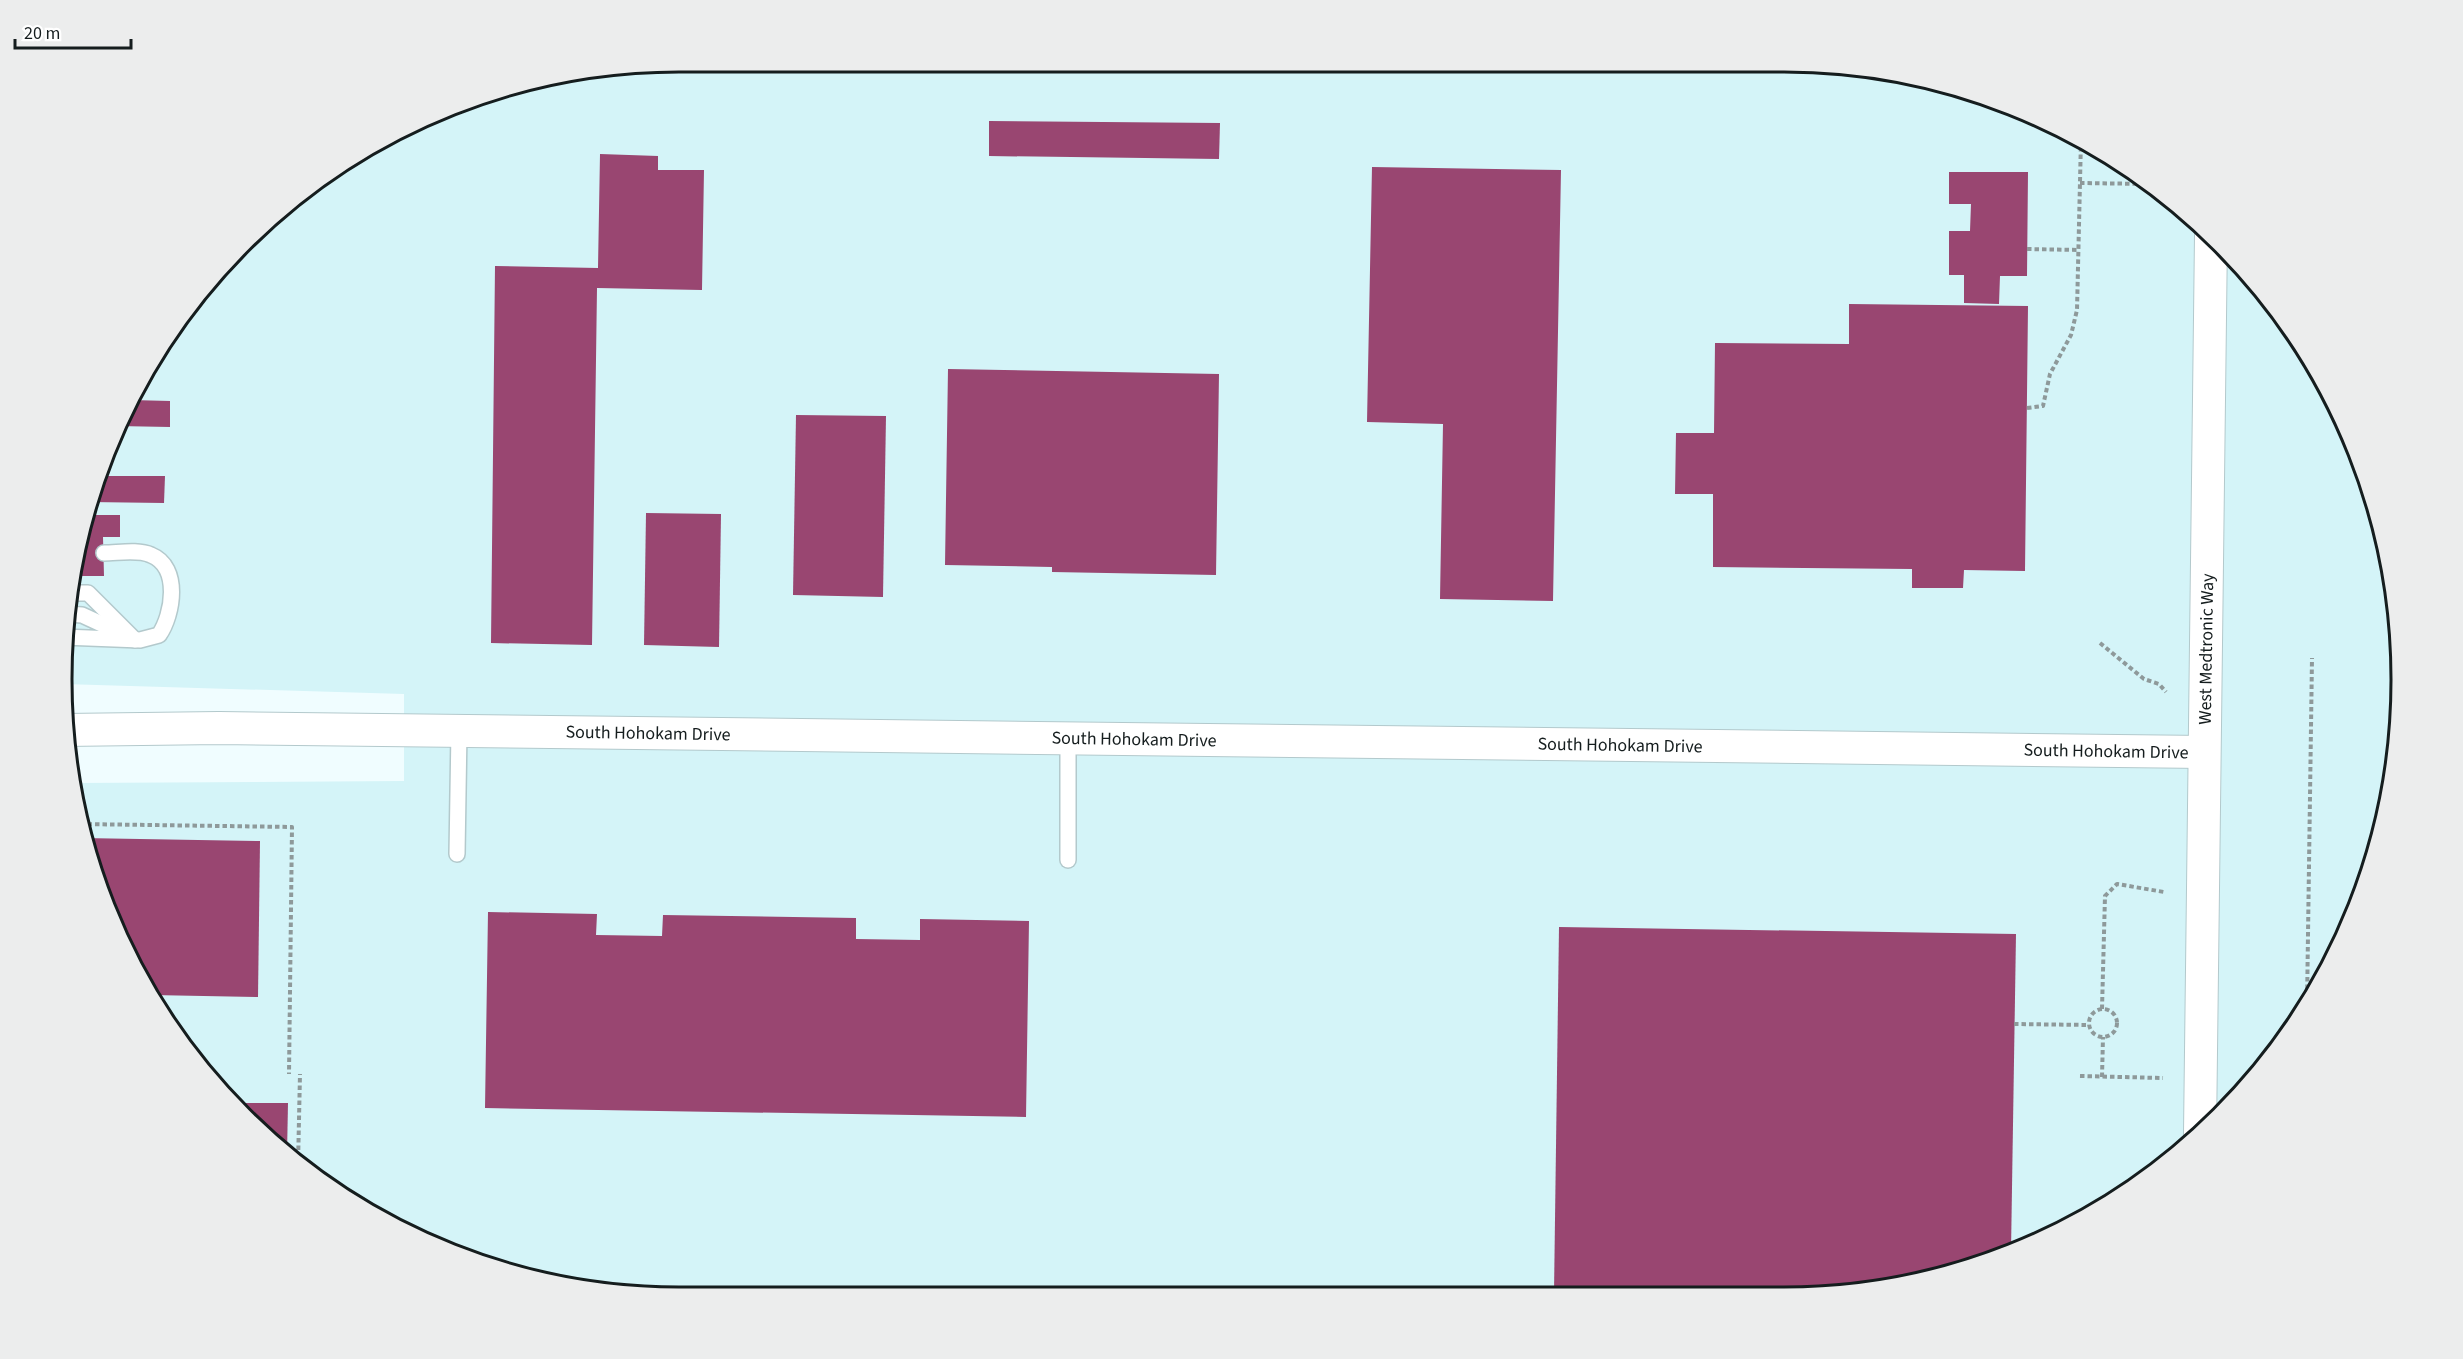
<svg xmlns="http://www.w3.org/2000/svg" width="2463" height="1359" font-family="'Source Sans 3',sans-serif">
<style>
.built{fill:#d4f4f8}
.building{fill:#994671}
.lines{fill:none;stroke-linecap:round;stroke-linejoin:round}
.lane-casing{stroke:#b3c9cc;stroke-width:18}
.street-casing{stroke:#b3c9cc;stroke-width:34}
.path{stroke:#8e999a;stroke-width:4;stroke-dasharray:4.5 3;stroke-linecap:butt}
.lane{stroke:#fff;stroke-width:15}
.street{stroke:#fff;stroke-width:32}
.labels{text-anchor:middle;stroke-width:6;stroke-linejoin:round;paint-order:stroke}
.street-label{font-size:18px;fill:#151d1e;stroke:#fff}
.rim{fill:none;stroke:#151d1e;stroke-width:3}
</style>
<rect width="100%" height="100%" fill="#f0fdff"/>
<!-- built -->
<polygon class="built" points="680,62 1824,63 1944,83 2092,144 2191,215 2274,303 2338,406 2380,519 2400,639 2396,760 2369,878 2319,988 2221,1116 2127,1194 1982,1265 1864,1292 639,1296 519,1276 371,1215 303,1170 215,1087 165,1023 109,916 82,839 73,783 404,781 404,694 63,684 63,639 82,520 109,443 165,336 215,272 303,189 371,144 481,94 559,73"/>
<!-- building -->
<g class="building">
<polygon points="989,121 1220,123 1219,159 989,156"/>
<polygon points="600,154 658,156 658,170 704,170 702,290 597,288 592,645 491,643 495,266 598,268"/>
<polygon points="1372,167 1561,170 1553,601 1440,599 1443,424 1367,422"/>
<polygon points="1949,172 2028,172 2027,276 2000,276 1999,304 1964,303 1964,275 1949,275 1949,231 1970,231 1971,204 1949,204"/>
<polygon points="1849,304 2028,306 2025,571 1964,570 1963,588 1912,588 1912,569 1713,567 1713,494 1675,494 1676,433 1714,433 1715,343 1849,344"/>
<polygon points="948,369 1219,374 1216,575 1052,572 1052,567 945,565"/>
<polygon points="131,400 170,401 170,427 117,426"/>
<polygon points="796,415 886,416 883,597 793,595"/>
<polygon points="97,476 165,476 164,503 89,502"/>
<polygon points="646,513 721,514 719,647 644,645"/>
<polygon points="84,515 120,515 120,537 103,537 104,576 73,576"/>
<polygon points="82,838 260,841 258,997 151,995 109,916"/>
<polygon points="488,912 597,914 596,935 662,936 663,915 856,918 856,939 920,940 920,919 1029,921 1026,1117 485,1108"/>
<polygon points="1559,927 2016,934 2011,1251 1982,1265 1864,1292 1554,1293"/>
<polygon points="232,1103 288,1103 287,1154"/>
</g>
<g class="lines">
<defs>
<g id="lane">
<polyline points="70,593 88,593 135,640"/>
<polyline points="67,614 82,615 121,633"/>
<path d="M63,637L140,640L159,635C173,615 181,567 151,555C138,549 118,553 104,553"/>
<polyline points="457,854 459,731"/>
<polyline points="1068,860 1068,738"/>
</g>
<g id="street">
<polyline points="64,730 219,728 2204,752"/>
<polyline points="2200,1133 2211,236"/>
</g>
</defs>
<!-- lane casing -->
<use href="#lane" class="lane-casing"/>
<!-- street casing -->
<use href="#street" class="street-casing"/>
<!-- path -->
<g class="path">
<polyline points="2080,183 2148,184"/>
<polyline points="2027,249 2079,250"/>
<polyline points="2027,408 2043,406 2050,374 2071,335 2077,310 2081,139"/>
<polyline points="2100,643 2144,679 2159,684 2166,692"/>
<polyline points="80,824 292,827 289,1074"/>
<polyline points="2307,1004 2312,658"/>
<circle cx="2103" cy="1023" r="14"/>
<polyline points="2102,1009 2105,896 2117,884 2164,892"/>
<polyline points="2014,1024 2089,1025"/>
<polyline points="2080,1076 2163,1078"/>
<polyline points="2102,1077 2103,1037"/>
<polyline points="298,1165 300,1074"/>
</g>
<!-- lane -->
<use href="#lane" class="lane"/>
<!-- street -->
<use href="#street" class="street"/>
</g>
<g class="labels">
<!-- street labels -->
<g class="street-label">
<text transform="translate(2206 649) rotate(-89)" y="6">West Medtronic Way</text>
<text transform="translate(648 733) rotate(1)" y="6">South Hohokam Drive</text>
<text transform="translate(1134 739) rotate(1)" y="6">South Hohokam Drive</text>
<text transform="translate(1620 745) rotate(1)" y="6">South Hohokam Drive</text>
<text transform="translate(2106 751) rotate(1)" y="6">South Hohokam Drive</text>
</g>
</g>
<!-- crop -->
<path d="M0 0H2463V1359H0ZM679 72H1784A607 607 0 0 1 2391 679V680A607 607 0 0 1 1784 1287H679A607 607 0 0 1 72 680V679A607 607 0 0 1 679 72Z" fill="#eceded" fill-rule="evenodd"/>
<path class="rim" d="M679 72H1784A607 607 0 0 1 2391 679V680A607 607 0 0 1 1784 1287H679A607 607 0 0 1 72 680V679A607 607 0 0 1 679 72Z"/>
<!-- scale -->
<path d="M15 39v9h116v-9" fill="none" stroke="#151d1e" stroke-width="3"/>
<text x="24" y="39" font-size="18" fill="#151d1e" stroke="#ffffff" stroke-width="4.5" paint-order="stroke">20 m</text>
</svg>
